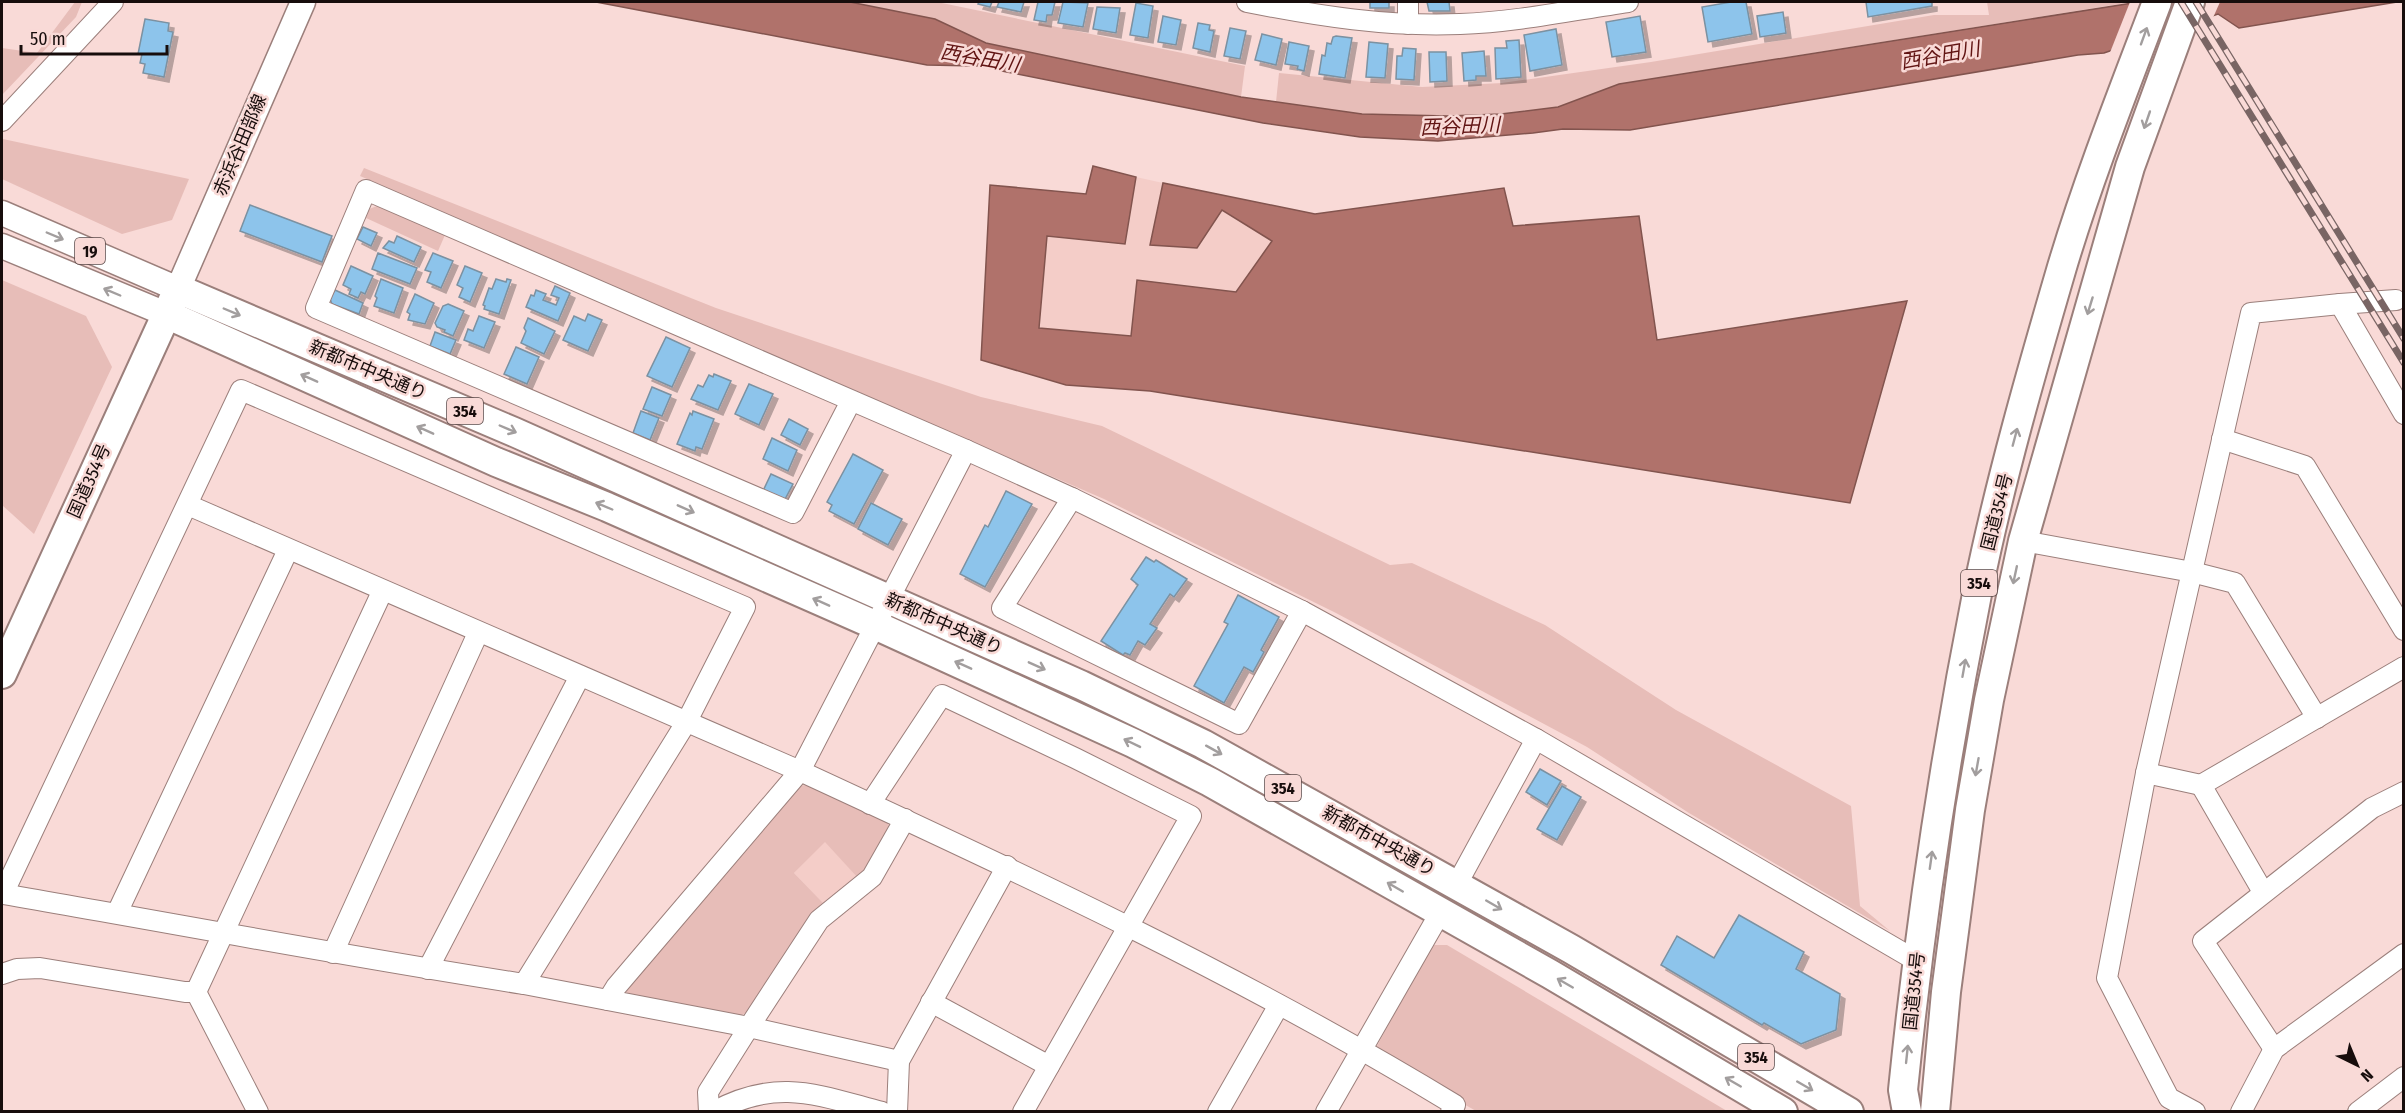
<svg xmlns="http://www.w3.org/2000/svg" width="2405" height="1113" font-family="'Fira Sans Condensed','Noto Sans JP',sans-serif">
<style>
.built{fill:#f4cdc8}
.green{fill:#e7bdb8}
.water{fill:#b0726b;stroke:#82544e;stroke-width:1.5}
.pier{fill:#f9dad7}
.building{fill:#8dc4eb;stroke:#7b91a1;stroke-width:1.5;filter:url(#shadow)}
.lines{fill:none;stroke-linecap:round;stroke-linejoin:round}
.minor-casing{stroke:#9b7f7b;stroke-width:22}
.major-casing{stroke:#9b7f7b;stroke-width:27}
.highway-casing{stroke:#9b7f7b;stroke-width:32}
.minor{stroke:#fff;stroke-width:20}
.major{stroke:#fff;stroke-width:24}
.highway{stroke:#fff;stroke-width:28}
.rail-casing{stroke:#796564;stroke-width:7}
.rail{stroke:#f9dad7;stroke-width:4.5;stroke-dasharray:14;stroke-linecap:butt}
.oneway{stroke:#a29e9e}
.labels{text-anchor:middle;stroke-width:5;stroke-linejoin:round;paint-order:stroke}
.shield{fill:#f9dad7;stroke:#5b4a49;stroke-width:1.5}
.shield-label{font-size:16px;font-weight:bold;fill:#170d0c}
.street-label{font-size:18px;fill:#170d0c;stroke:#f9dad7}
.water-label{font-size:20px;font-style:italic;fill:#611413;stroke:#f9dad7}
</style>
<defs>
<filter id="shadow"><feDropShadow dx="5" dy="5" stdDeviation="0" flood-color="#0004"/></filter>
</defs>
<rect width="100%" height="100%" fill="#f9dad7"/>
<!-- built -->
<g class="built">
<polygon points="1136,177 1163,183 1151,245 1222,210 1272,241 1236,292 1137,281 1132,336 1039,328 1047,236 1125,244"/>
<polygon points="825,841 857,877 824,904 794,873"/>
</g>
<!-- green -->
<g class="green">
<polygon points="75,2 82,2 76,17 2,95 2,48 37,53"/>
<polygon points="850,2 937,2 1245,66 1241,97 986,43 935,19"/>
<polygon points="1987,2 2127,2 2126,3 1619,84 1558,107 1501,114 1448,116 1362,114 1276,102 1279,73 1422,87 1502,83 1651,62 1934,15 1989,15"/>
<polygon points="3,139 189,179 172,220 122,234 2,179"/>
<polygon points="364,168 716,308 981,397 1102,426 1390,565 1412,563 1545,625 1676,710 1851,806 1860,906 1890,931 1689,813 1587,747 1336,613 1104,499 360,176"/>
<polygon points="377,206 445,235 438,251 366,218 369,209"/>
<polygon points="2,280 86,316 112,367 34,534 2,505"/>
<polygon points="807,785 888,821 889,829 863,872 857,877 825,842 794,873 824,904 748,1012 739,1016 629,996 625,988 798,786"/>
<polygon points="1431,945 1447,945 1727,1111 1476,1111 1378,1055 1377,1046"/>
</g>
<!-- water -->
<g class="water">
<polygon points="596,2 850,2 935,19 986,43 1241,97 1362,114 1448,116 1501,114 1558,107 1619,84 2139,2 2397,2 2239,28 2218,14 2104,53 2078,55 1630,130 1563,129 1533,133 1438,141 1360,137 1263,123 977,66 927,65"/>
<polygon points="1093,166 1136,177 1125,244 1047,236 1039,328 1131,336 1137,280 1236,292 1272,241 1222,210 1197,248 1150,245 1163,183 1315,214 1504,188 1513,226 1639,216 1657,340 1907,301 1850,503 1150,391 1066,385 981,360 990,185 1086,194"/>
</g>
<!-- pier -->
<polygon class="pier" points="2130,2 2220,2 2212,20 2109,55"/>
<!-- building -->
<g class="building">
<polygon points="979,2 992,2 990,7 978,4"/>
<polygon points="999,2 1024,2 1021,12 997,7"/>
<polygon points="1038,2 1055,2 1052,15 1047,15 1046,22 1034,20"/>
<polygon points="1063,2 1088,3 1083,27 1058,23"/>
<rect x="1370" y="2" width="19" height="6"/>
<polygon points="1427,2 1449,2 1450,11 1429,11"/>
<polygon points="1731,2 1746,2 1752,34 1708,42 1702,7"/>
<polygon points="1866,2 1932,2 1932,6 1868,17"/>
<polygon points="1136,3 1153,6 1148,38 1130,35"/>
<polygon points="1097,7 1120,8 1116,33 1093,29"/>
<polygon points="1783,12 1786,33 1760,37 1757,16"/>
<polygon points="1163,16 1181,20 1176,45 1158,42"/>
<polygon points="1640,16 1646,52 1612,57 1606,22"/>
<polygon points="145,19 169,23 168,31 173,32 164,77 143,73 145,64 140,63 142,54 138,54"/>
<polygon points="1198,23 1210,25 1209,30 1214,31 1210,52 1193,48"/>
<polygon points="1230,28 1246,31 1240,59 1224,56"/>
<polygon points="1556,29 1562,65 1530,71 1524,35"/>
<polygon points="1262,34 1282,39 1276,65 1255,60"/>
<polygon points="1336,36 1352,38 1345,78 1319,74 1322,55 1325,56 1327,43 1331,44 1333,37"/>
<polygon points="1519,40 1521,77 1496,79 1495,48 1507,48 1506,41"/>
<polygon points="1289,42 1309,46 1304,71 1297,69 1298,66 1285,64"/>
<polygon points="1369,42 1388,44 1385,78 1366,77"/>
<polygon points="1403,48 1416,49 1414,80 1396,79 1397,56 1402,56"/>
<polygon points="1484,51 1486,76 1476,76 1476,80 1464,81 1462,53"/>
<polygon points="1429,52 1446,52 1447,81 1430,82"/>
<polygon points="250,205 332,236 322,262 240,231"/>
<polygon points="363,227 377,233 371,246 357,239"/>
<polygon points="397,236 421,247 414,262 383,248 389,241 394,243"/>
<polygon points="378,253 417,268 410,284 372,269"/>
<polygon points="433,253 453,261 441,288 427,282 431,272 425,270"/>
<polygon points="351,266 373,276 365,294 361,292 358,298 349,294 351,289 343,285"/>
<polygon points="465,266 482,273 470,302 459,297 463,288 457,285"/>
<polygon points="381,279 403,288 394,313 374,306 377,298 375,296"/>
<polygon points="496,279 506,282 507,279 511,280 499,314 484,309 485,306 483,305 489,288 492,289"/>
<polygon points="555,286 570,293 558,321 526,307 531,295 534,296 536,290 546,294 543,300 556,305 559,298 551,295"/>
<polygon points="335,290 363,303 359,314 332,304 330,299"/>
<polygon points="415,294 434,303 425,324 408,320 410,314 407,312"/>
<polygon points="448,304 464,311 453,336 444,332 445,330 437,327 435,323 443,306"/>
<polygon points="588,314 602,320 588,351 563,340 574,316 585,321"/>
<polygon points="479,316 495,322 484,348 464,340 468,329 473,331"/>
<polygon points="528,318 555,331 544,354 521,343 526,331 524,328"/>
<polygon points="435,332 456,340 450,354 430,346"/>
<polygon points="666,337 690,348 672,387 647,376"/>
<polygon points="516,347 539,357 527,384 504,374"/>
<polygon points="714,374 731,381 718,410 691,399 698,385 703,387 709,375 713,377"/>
<polygon points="749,384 773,394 759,425 735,414"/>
<polygon points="652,387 671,395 662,416 643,409"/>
<polygon points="641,411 659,418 650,440 633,433"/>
<polygon points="693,411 714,419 702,449 696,447 695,451 677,444 690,413 692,415"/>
<polygon points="789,419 808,429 800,445 781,435"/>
<polygon points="772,438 797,450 788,471 763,459"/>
<polygon points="853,454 883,470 854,524 829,511 832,505 827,502"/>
<polygon points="771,474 793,484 784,501 763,491"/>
<polygon points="1006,491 1032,504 985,587 960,574 985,525 988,527"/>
<polygon points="871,503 902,519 888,545 858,529"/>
<polygon points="1146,557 1154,562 1156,560 1187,579 1174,597 1170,594 1150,624 1157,628 1145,645 1138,641 1130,655 1125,653 1123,655 1101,641 1138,585 1131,579"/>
<polygon points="1238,595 1279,617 1261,650 1264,652 1253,672 1244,667 1224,703 1194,686 1228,624 1224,622"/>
<polygon points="1540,769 1561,781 1547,805 1526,792"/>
<polygon points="1562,786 1581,797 1557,840 1537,829"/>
<polygon points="1739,915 1804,952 1796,969 1840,994 1836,1030 1801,1044 1764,1023 1762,1025 1661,965 1677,936 1714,958"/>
</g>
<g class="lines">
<defs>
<g id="minor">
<path d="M1247,2C1318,16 1388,27 1460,24C1517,22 1573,10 1628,2"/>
<polyline points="1408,2 1408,24"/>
<polyline points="2,121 113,2"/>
<polyline points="2340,304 2396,300"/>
<polyline points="851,401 793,513 316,308 366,190 966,450 1072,498 1302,611 1536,739 1917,961"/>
<polyline points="2222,439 2305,466 2404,630"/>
<polyline points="1072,498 1002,608 1239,724 1302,611"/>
<polyline points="188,505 800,771 966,450"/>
<polyline points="2023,541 2192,572 2235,583 2317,718"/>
<polyline points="2146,773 2201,785"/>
<polyline points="870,804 942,695 1075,758 1191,816 1023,1112"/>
<polyline points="1457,884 1536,739"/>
<polyline points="2263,892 2201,785 2404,667"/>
<path d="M2,894H3C177,924 350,957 524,984L687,721L745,607L241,390L3,894"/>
<polyline points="117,913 288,550"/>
<polyline points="333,953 478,633"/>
<polyline points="428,969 580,676"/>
<polyline points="2,974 17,969 40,968 185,992 196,992 382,592"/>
<polyline points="524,984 749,1027 819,920 872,877 905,819"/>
<polyline points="196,992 258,1112"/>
<path d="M608,1000L616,987L800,771C1023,874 1245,977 1455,1105L1451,1112"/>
<polyline points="931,1002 1049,1066"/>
<polyline points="2274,1049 2203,941 2372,808 2404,792"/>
<polyline points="709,1112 708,1092 749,1027 899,1061"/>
<path d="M713,1112C778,1077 817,1095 882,1112"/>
<polyline points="897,1112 899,1061 1007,866"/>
<polyline points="1218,1112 1279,1005"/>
<polyline points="1326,1112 1440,913"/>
<polyline points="2195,1112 2169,1098 2107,978 2146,773 2251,313 2340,304 2404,414"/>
<polyline points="2241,1112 2274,1049 2404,954"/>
<polyline points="2358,1112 2404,1077"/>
</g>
<g id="major">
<polyline points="2,213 178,289 303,2"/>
<polyline points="2,246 166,314"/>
</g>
<g id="highway">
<polyline points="166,314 496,462 607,507 875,625 1133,743 1210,782 1550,974 1783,1112"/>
<polyline points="2,674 178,289 514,432 1081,685 1203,744 1571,949 1849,1112"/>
<path d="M1907,1112L1903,1090C1920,922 1945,755 1978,589C2000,481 2031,373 2062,267C2089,177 2124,89 2157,2"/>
<polyline points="1935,1112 1946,992 1970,810 1989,700 2023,541 2130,167 2190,2"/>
</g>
</defs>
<!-- minor casing -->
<use href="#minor" class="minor-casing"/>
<!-- major casing -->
<use href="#major" class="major-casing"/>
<!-- highway casing -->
<use href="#highway" class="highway-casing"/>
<!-- minor -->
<use href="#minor" class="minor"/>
<!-- major -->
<use href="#major" class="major"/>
<!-- highway -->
<use href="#highway" class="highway"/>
<defs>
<g id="rail">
<polyline points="2181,2 2404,363"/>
<polyline points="2196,2 2404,339"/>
</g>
</defs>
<!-- rail casing -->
<use href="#rail" class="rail-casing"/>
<!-- rail -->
<use href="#rail" class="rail"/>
</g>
<!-- one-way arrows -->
<defs><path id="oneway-shaft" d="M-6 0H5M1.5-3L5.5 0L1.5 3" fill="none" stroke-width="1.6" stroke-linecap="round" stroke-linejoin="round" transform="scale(1.5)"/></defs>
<g class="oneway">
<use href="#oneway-shaft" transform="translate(2144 36) rotate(-70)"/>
<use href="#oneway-shaft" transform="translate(2147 120) rotate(109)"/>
<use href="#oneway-shaft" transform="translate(55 236) rotate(23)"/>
<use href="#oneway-shaft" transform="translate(112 292) rotate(-157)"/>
<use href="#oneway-shaft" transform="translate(2090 306) rotate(107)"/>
<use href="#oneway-shaft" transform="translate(232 312) rotate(23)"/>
<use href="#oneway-shaft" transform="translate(309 378) rotate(-156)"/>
<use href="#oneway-shaft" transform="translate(508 429) rotate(23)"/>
<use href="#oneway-shaft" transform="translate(425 430) rotate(-156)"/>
<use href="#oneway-shaft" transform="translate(2015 437) rotate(-75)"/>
<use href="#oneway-shaft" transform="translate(604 506) rotate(-157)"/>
<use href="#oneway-shaft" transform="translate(686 509) rotate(24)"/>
<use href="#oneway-shaft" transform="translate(2015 575) rotate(102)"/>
<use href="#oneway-shaft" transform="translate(821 602) rotate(-156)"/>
<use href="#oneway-shaft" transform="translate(963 665) rotate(-156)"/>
<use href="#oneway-shaft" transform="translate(1037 666) rotate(24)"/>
<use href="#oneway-shaft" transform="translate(1964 668) rotate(-80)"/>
<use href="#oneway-shaft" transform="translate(1132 743) rotate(-154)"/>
<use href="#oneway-shaft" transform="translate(1214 750) rotate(29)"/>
<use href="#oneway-shaft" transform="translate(1977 767) rotate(100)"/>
<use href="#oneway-shaft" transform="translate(1931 860) rotate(-82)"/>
<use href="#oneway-shaft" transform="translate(1395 887) rotate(-150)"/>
<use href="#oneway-shaft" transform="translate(1494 905) rotate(30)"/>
<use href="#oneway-shaft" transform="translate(1565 983) rotate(-150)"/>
<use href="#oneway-shaft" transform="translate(1907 1054) rotate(-84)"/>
<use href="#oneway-shaft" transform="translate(1733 1082) rotate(-150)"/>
<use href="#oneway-shaft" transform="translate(1805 1086) rotate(30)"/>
</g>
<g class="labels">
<!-- shield labels -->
<g class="shield">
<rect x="75" y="238" width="30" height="26" rx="4.5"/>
<rect x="447" y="398" width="36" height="26" rx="4.5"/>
<rect x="1961" y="570" width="36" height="26" rx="4.5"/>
<rect x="1265" y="775" width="36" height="26" rx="4.5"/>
<rect x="1738" y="1044" width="36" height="26" rx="4.5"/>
</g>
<g class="shield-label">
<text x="90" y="257">19</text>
<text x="465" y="417">354</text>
<text x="1979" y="589">354</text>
<text x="1283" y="794">354</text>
<text x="1756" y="1063">354</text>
</g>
<!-- street labels -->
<g class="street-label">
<text transform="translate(240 145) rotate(-67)" y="6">赤浜谷田部線</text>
<text transform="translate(368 370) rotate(23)" y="6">新都市中央通り</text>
<text transform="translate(89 481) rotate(-66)" y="6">国道354号</text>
<text transform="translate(1997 512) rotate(-76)" y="6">国道354号</text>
<text transform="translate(944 624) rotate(24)" y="6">新都市中央通り</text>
<text transform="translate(1379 841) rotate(29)" y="6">新都市中央通り</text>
<text transform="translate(1914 991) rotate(-84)" y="6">国道354号</text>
</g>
<!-- water labels -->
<g class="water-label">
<text transform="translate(1940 55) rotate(-10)" y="7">西谷田川</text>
<text transform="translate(980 58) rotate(10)" y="7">西谷田川</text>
<text transform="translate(1460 126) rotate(-2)" y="7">西谷田川</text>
</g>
</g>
<!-- border -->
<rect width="2405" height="1113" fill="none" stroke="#170d0c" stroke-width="6"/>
<!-- north arrow -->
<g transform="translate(2357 1065) rotate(137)" stroke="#f9dad7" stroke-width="4.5" paint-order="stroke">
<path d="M0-4.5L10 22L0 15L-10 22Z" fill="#170d0c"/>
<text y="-9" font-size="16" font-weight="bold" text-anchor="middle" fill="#170d0c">N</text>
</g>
<!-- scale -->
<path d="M21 45v9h146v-9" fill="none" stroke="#170d0c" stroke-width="3"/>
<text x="30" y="45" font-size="18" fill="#170d0c" stroke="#f9dad7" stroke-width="4.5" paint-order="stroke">50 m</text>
</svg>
